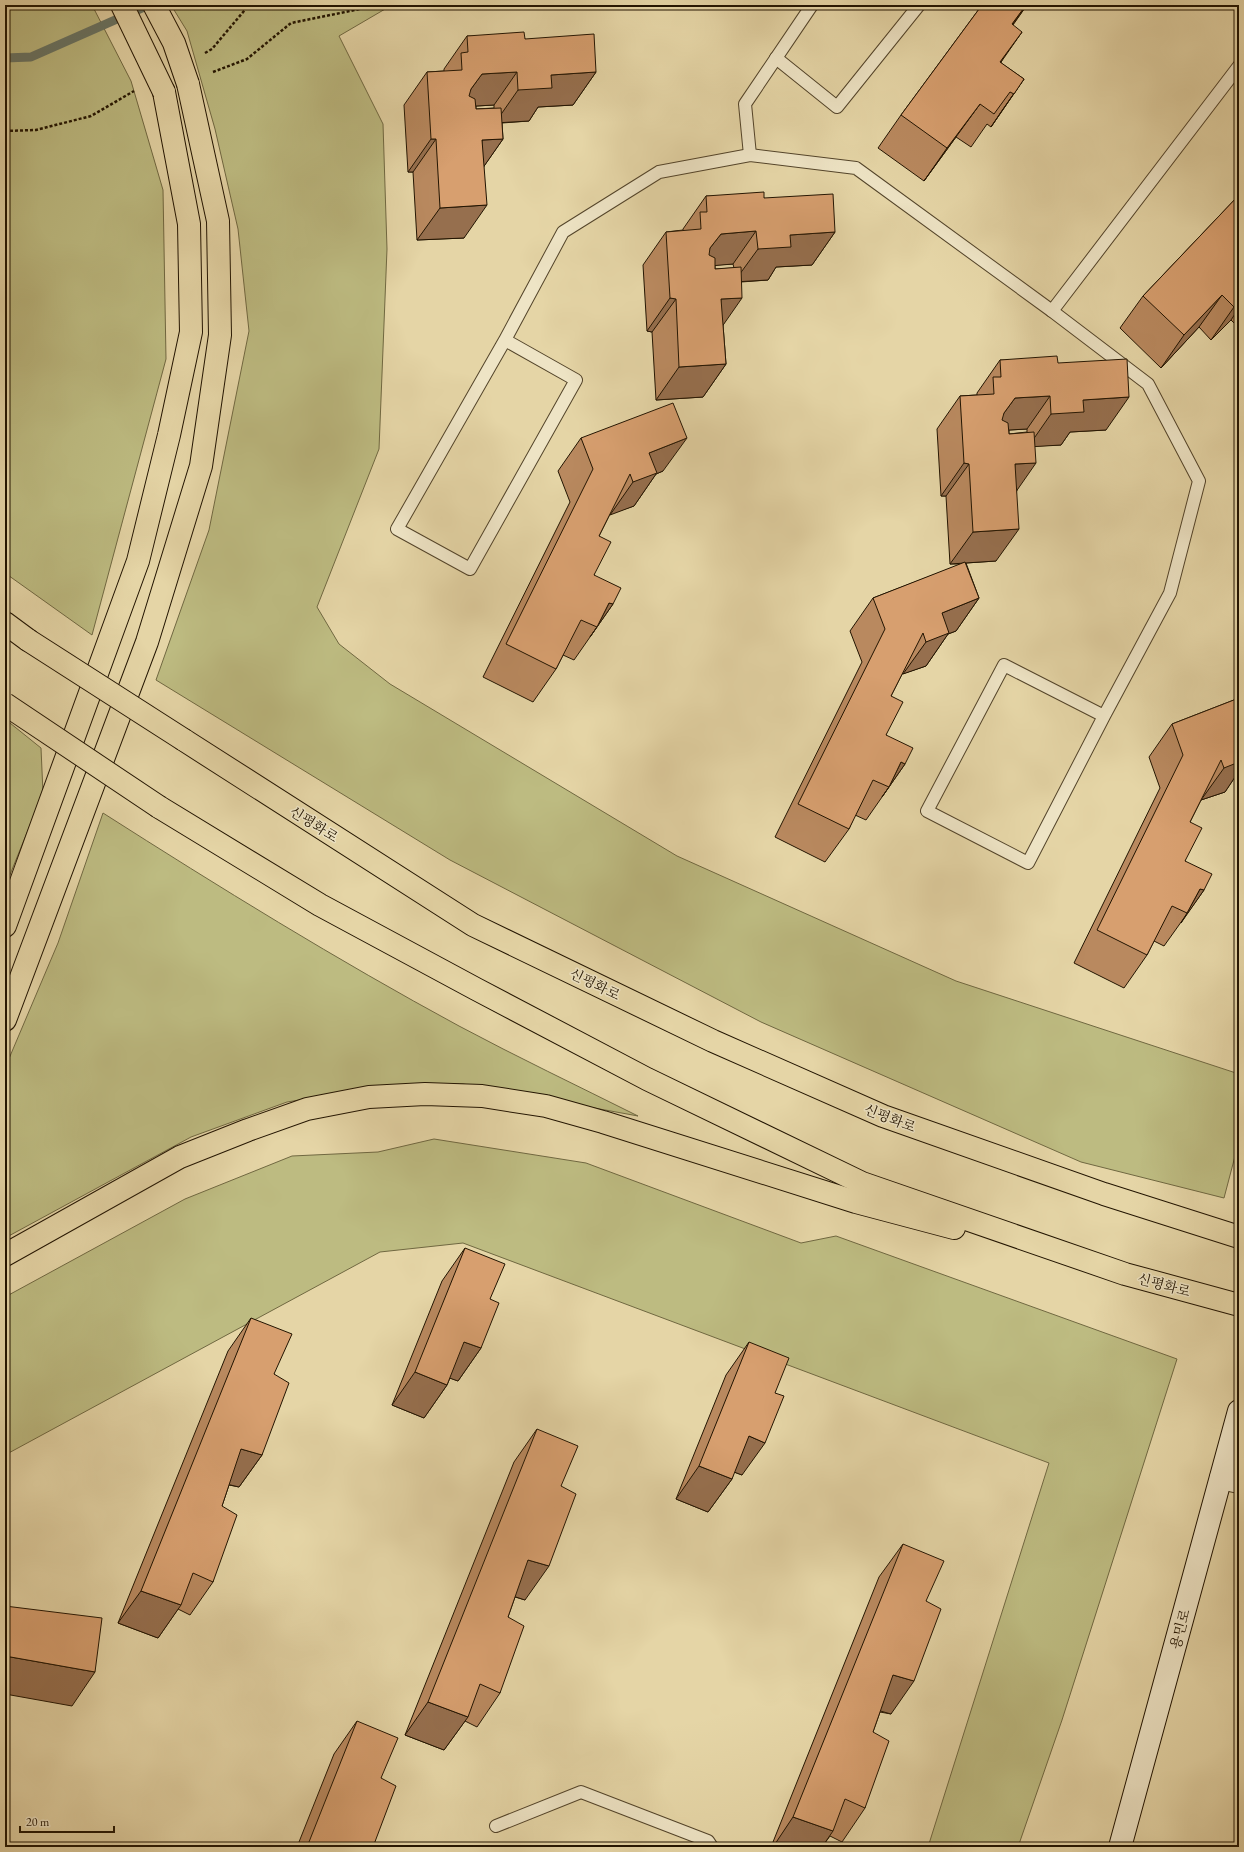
<svg xmlns="http://www.w3.org/2000/svg" width="1244" height="1852" font-family="'EB Garamond','Noto Serif KR',serif">
<style>
.green{fill:#bdbb81;stroke:#706841}
.lines{fill:none;stroke-linecap:round;stroke-linejoin:round}
.stream{stroke:#687667;stroke-width:9}
.lane-casing{stroke:#53442a;stroke-width:14}
.street-casing{stroke:#53442a;stroke-width:24}
.secondary-casing{stroke:#221401;stroke-width:24}
.highway-casing{stroke:#221401;stroke-width:24}
.path{stroke:#221401;stroke-width:2.5;stroke-dasharray:3 2;stroke-linecap:butt}
.lane{stroke:#eee4c5;stroke-width:12}
.street{stroke:#eee4c5;stroke-width:22}
.secondary{stroke:#eee4c5;stroke-width:22}
.highway{stroke:#e5d5a6;stroke-width:22}
.highway-bridge-casing{stroke:#221401;stroke-width:24;stroke-linecap:butt}
.highway-bridge{stroke:#e5d5a6;stroke-width:22}
.wall{fill:#b9895f;stroke:#221401;fill-rule:evenodd}
.shaded-wall{fill:#966f4e;stroke:#221401}
.building{fill:#d79f6f;stroke:#221401}
.labels{text-anchor:middle;stroke-width:3;stroke-linejoin:round;paint-order:stroke}
.street-label{font-size:14px;fill:#221401;stroke:#eee4c5}
</style>
<rect width="100%" height="100%" fill="#e5d5a6"/>
<filter id="stains"><feTurbulence type="fractalNoise" baseFrequency=".005" numOctaves="4"/><feColorMatrix values="0 0 0 0 .2 0 0 0 0 .09 0 0 0 0 .02 0 0 0 .5 -.17"/></filter>
<radialGradient id="worn" r=".72"><stop offset=".6" stop-color="#630" stop-opacity="0"/><stop offset="1" stop-color="#630" stop-opacity=".3"/></radialGradient>
<!-- green -->
<g class="green">
<polygon points="5,5 92,5 131,81 163,190 166,359 92,635 5,573"/>
<polygon points="171,5 392,5 339,36 383,124 387,249 379,449 317,607 339,644 390,684 677,856 956,981 1239,1074 1239,1141 1224,1198 1081,1162 761,1022 450,860 156,680 209,530 249,331 238,229 215,129 187,31"/>
<polygon points="5,719 41,748 43,793 5,887"/>
<path d="M103,813C219,887 337,960 459,1026C517,1057 578,1086 638,1116L463,1084H424L359,1090L287,1102L191,1137L5,1238V1068L58,943Z"/>
<polygon points="434,1139 586,1163 801,1243 836,1236 1177,1359 1062,1720 1018,1847 928,1847 1049,1463 463,1243 380,1252 5,1455 5,1297 185,1199 292,1156 378,1152"/>
</g>
<g class="lines">
<!-- stream -->
<polyline class="stream" points="5,58 31,57 149,5"/>
<defs>
<g id="lane">
<polyline points="776,58 837,107 919,5"/>
<polyline points="750,155 745,104 812,5"/>
<polyline points="505,340 576,380 470,569 397,529 505,340 563,232 659,172 750,155 856,168 1052,311"/>
<polyline points="1104,716 1004,665 927,811 1028,863 1104,716 1170,593 1199,481 1148,384 1052,311 1239,66"/>
<polyline points="496,1826 581,1792 708,1841 712,1847"/>
</g>
<polyline id="street" points="1221,1478 1239,1482"/>
<polyline id="secondary" points="1120,1847 1239,1411"/>
<g id="highway">
<polyline points="5,623 28,640"/>
<polyline points="184,740 473,925 713,1041 883,1116 1104,1194 1239,1237"/>
<polyline points="159,807 320,905 476,989 647,1079 862,1183 1125,1274 1239,1305"/>
<polyline points="5,926 138,561 169,435 191,332 189,224 164,92"/>
<polyline points="5,1020 147,642 201,466 220,335 218,221 188,84"/>
<polyline points="5,1255 180,1157 248,1130 307,1109 369,1097 425,1094 482,1096 546,1106 603,1122 856,1202 954,1228"/>
</g>
</defs>
<!-- lane casing -->
<use href="#lane" class="lane-casing"/>
<!-- street casing -->
<use href="#street" class="street-casing"/>
<!-- secondary casing -->
<use href="#secondary" class="secondary-casing"/>
<!-- highway casing -->
<use href="#highway" class="highway-casing"/>
<!-- path -->
<g class="path">
<polyline points="205,53 212,49 249,5"/>
<polyline points="213,72 247,59 291,23 360,9 366,5"/>
<polyline points="5,131 36,130 91,116 134,91"/>
</g>
<!-- lane -->
<use href="#lane" class="lane"/>
<!-- street -->
<use href="#street" class="street"/>
<!-- secondary -->
<use href="#secondary" class="secondary"/>
<!-- highway -->
<use href="#highway" class="highway"/>
<defs>
<g id="highway-bridge">
<polyline points="122,5 164,92"/>
<polyline points="154,5 174,43 188,84"/>
<polyline points="28,640 184,740"/>
<polyline points="5,704 159,807"/>
</g>
</defs>
<!-- highway-bridge casing -->
<use href="#highway-bridge" class="highway-bridge-casing"/>
<!-- highway-bridge -->
<use href="#highway-bridge" class="highway-bridge"/>
</g>
<!-- wall -->
<g class="wall">
<polygon points="982,5 1027,5 1013,25 1001,63 1024,79 991,127 987,124 971,147 956,137 924,181 878,148 901,115"/>
<polygon points="1031,5 1052,5 1032,9"/>
<path d="M467,36L525,39L596,72L573,105L538,107L529,121L502,123L503,139L484,166L464,238L417,240L413,172H408L404,105L427,72L444,71V69ZM494,105V108L476,109V106Z"/>
<polygon points="1239,195 1239,317 1234,323 1231,320 1211,340 1199,327 1161,368 1120,328 1143,296"/>
<path d="M706,196L764,198L835,232L812,265L776,267L768,280L741,282L723,325L726,364L703,397L656,400L652,332L647,331L643,265L666,232L683,230V229ZM733,264L734,268L715,269V265Z"/>
<path d="M1000,360L1058,363L1106,430L1070,432L1061,445L1035,446L1017,490L996,561L966,563L979,598L956,631L948,634L926,666L902,674L891,696L886,735L905,764L866,820L855,815L849,829L825,862L775,837L862,662L850,631L873,598L962,564H950L946,496H941L937,429L960,396L977,395V393ZM1027,429V432L1009,434V430Z"/>
<polygon points="581,438 663,471 656,474 634,506 610,514 599,536 594,575 613,604 574,660 563,655 556,669 533,702 483,677 570,502 558,471"/>
<polygon points="1239,698 1239,771 1225,792 1201,800 1190,822 1185,861 1204,890 1164,946 1154,941 1147,955 1124,988 1074,963 1160,788 1149,757 1172,724"/>
<polygon points="465,1248 490,1299 481,1348 458,1381 450,1378 447,1385 424,1418 392,1405 442,1281"/>
<polygon points="251,1318 274,1374 262,1455 239,1487 229,1485 222,1506 213,1582 190,1615 178,1609 158,1638 118,1623 228,1351"/>
<polygon points="749,1342 742,1475 734,1472 732,1479 708,1512 676,1499 726,1375"/>
<polygon points="537,1429 561,1486 525,1600 515,1597 508,1617 500,1693 477,1727 465,1721 444,1750 405,1735 514,1462"/>
<polygon points="903,1544 926,1601 891,1714 880,1712 873,1732 865,1808 842,1842 830,1836 822,1847 771,1847 879,1577"/>
<polygon points="357,1721 381,1778 373,1847 297,1847 334,1754"/>
</g>
<!-- shaded-wall -->
<g class="shaded-wall">
<polygon points="1026,5 1027,5 989,57 1012,24"/>
<polygon points="1035,5 1052,5 1032,9"/>
<polygon points="1022,32 999,65 1000,62"/>
<polygon points="517,72 494,105 459,107 471,89 482,74"/>
<polygon points="596,72 573,105 538,107 529,121 495,123 518,90 551,75"/>
<polygon points="1024,79 1001,112 991,127"/>
<polygon points="980,104 924,181 947,148"/>
<polygon points="431,139 436,139 413,172 408,172"/>
<polygon points="503,139 480,172 482,140"/>
<polygon points="487,205 464,238 417,240 440,208"/>
<polygon points="756,231 733,264 698,267 710,248 721,234"/>
<polygon points="835,232 812,265 776,267 768,280 734,282 758,249 790,235"/>
<polygon points="1222,295 1199,327 1161,368 1184,335"/>
<polygon points="670,298 676,299 652,332 647,331"/>
<polygon points="742,298 719,331 721,299"/>
<polygon points="1239,302 1239,308 1231,320 1211,340 1234,307"/>
<polygon points="1239,315 1239,317 1234,323"/>
<polygon points="726,364 703,397 656,400 679,367"/>
<polygon points="1050,396 1027,429 992,431 1004,413 1015,398"/>
<polygon points="1129,397 1106,430 1070,432 1061,445 1028,447 1051,414 1083,400"/>
<polygon points="687,438 663,471 656,474 634,506 610,515 633,482 649,453"/>
<polygon points="964,463 969,464 946,496 941,496"/>
<polygon points="1036,463 1013,496 1015,464"/>
<polygon points="1019,529 996,561 950,564 973,532"/>
<polygon points="979,598 956,631 948,634 926,666 903,674 926,642 942,613"/>
<polygon points="609,603 613,604 590,637 597,627"/>
<polygon points="1239,740 1239,771 1225,792 1201,800 1224,768"/>
<polygon points="901,762 905,764 882,797 889,787"/>
<polygon points="1200,889 1204,890 1181,923 1187,913"/>
<polygon points="464,1342 481,1348 458,1381 441,1375"/>
<polygon points="415,1372 447,1385 424,1418 392,1405"/>
<polygon points="749,1436 765,1443 742,1475 726,1469"/>
<polygon points="241,1449 262,1455 239,1487 218,1482"/>
<polygon points="699,1466 732,1479 708,1512 676,1499"/>
<polygon points="528,1560 549,1566 525,1600 504,1593"/>
<polygon points="141,1591 181,1605 158,1638 118,1623"/>
<polygon points="5,1656 95,1672 72,1706 5,1694"/>
<polygon points="893,1675 914,1681 891,1714 870,1708"/>
<polygon points="428,1702 468,1717 444,1750 405,1735"/>
<polygon points="793,1817 833,1831 822,1847 773,1847"/>
</g>
<!-- building -->
<g class="building">
<polygon points="982,5 1026,5 1012,24 1022,32 1000,62 1024,79 1014,94 1010,92 994,114 980,104 947,148 901,115"/>
<polygon points="524,32 525,39 594,34 596,72 551,75 552,88 518,90 517,72 482,74 471,89 469,96 475,99 476,109 501,108 503,139 482,140 487,205 440,208 436,139 431,139 427,72 462,70 461,53 468,52 467,36"/>
<polygon points="764,192 764,198 833,194 835,232 790,235 791,247 758,249 756,231 721,234 710,248 709,255 715,258 715,269 741,267 742,298 721,299 726,364 679,367 676,299 670,298 666,232 701,229 700,212 707,212 706,196"/>
<polygon points="1239,195 1239,302 1234,307 1222,295 1184,335 1143,296"/>
<polygon points="1057,356 1058,363 1127,359 1129,397 1083,400 1084,412 1051,414 1050,396 1015,398 1004,413 1002,420 1008,423 1009,434 1034,432 1036,463 1015,464 1019,529 973,532 969,464 964,463 960,396 994,394 993,377 1001,377 1000,360"/>
<polygon points="673,403 687,438 649,453 657,473 633,482 630,474 599,536 611,542 594,575 621,588 613,604 609,603 597,627 581,620 556,669 506,644 593,469 581,438"/>
<polygon points="965,562 979,598 942,613 949,633 926,642 923,633 891,696 903,702 886,735 913,748 905,764 901,762 889,787 873,780 849,829 798,804 885,629 873,598"/>
<polygon points="1239,698 1239,762 1224,768 1221,760 1190,822 1202,828 1185,861 1212,874 1204,890 1200,889 1187,913 1172,906 1147,955 1097,930 1183,755 1172,724"/>
<polygon points="465,1248 505,1264 490,1299 499,1303 481,1348 464,1342 447,1385 415,1372"/>
<polygon points="251,1318 292,1334 274,1374 289,1383 262,1455 241,1449 222,1506 237,1515 213,1582 193,1573 181,1605 141,1591"/>
<polygon points="749,1342 789,1358 775,1393 784,1396 765,1443 749,1436 732,1479 699,1466"/>
<polygon points="537,1429 578,1446 561,1486 576,1494 549,1566 528,1560 508,1617 524,1626 500,1693 480,1684 468,1717 428,1702"/>
<polygon points="903,1544 944,1561 926,1601 941,1609 914,1681 893,1675 873,1732 889,1741 865,1808 845,1799 833,1831 793,1817"/>
<polygon points="5,1606 102,1618 95,1672 5,1656"/>
<polygon points="357,1721 398,1738 381,1778 396,1786 373,1847 307,1847"/>
</g>
<g class="labels">
<!-- street labels -->
<g class="street-label">
<text transform="translate(314 824) rotate(32)" y="5">신평화로</text>
<text transform="translate(595 984) rotate(26)" y="5">신평화로</text>
<text transform="translate(890 1118) rotate(21)" y="5">신평화로</text>
<text transform="translate(1164 1285) rotate(15)" y="5">신평화로</text>
<text transform="translate(1180 1629) rotate(-75)" y="5">용민로</text>
</g>
</g>
<!-- margin -->
<rect width="1244" height="1852" fill="none" stroke="#e5d5a6" stroke-width="20"/>
<rect x="6" y="6" width="1232" height="1840" fill="none" stroke="#221401" stroke-width="2"/>
<rect x="10" y="10" width="1224" height="1832" fill="none" stroke="#221401"/>
<!-- scale -->
<path d="M20 1826v6h94v-6" fill="none" stroke="#221401" stroke-width="2"/>
<text x="26" y="1826" font-size="12" fill="#221401" stroke="#eee4c5" stroke-width="3" paint-order="stroke">20 m</text>
<rect width="100%" height="100%" filter="url(#stains)"/>
<rect width="100%" height="100%" fill="url(#worn)"/>
</svg>
